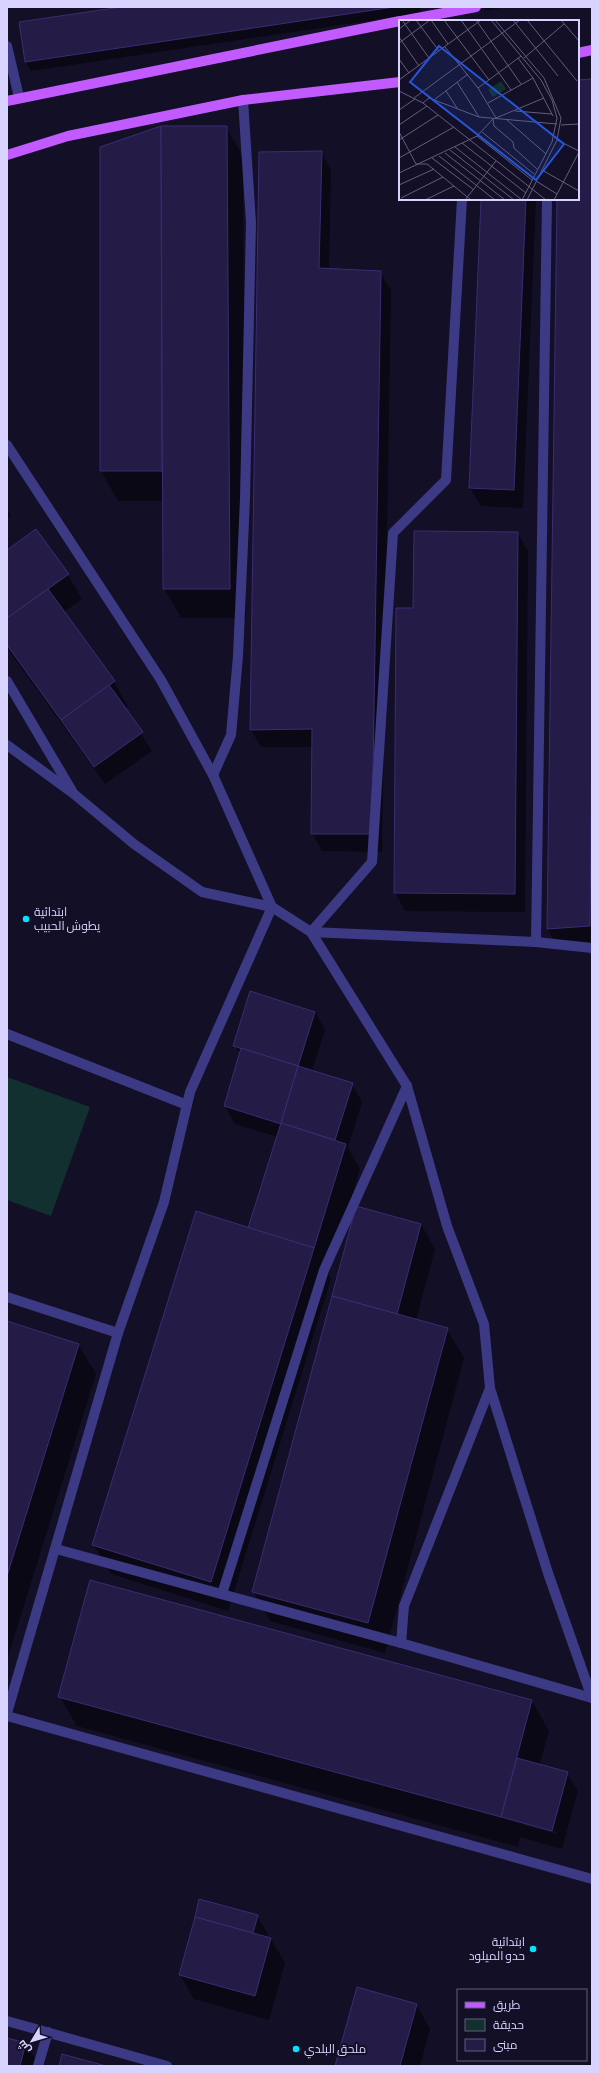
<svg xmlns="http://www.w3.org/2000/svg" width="599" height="2073" font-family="'Alegreya Sans',Cairo,sans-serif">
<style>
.green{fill:#12302f}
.shadow{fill:#0007;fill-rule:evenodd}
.building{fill:#241b47;stroke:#3b2d73}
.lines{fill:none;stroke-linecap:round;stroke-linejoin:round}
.minor{stroke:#3d3a85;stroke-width:10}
.major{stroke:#c25bff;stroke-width:10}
.poi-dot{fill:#00e5ff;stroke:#130f26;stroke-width:1.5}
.labels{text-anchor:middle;stroke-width:4;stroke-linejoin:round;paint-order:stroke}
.poi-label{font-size:12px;fill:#d9d4ff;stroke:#130f26;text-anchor:start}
.inset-road{fill:none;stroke:#625e7d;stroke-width:1}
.view{fill:#2655da;fill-opacity:0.15;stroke:#2655da;stroke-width:2}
.inset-edge{fill:none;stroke:#d9d4ff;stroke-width:2}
</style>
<rect width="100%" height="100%" fill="#130f26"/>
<!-- green -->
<polygon class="green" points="7,1077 90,1107 51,1216 7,1200"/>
<!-- shadow -->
<g class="shadow">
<polygon points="128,7 420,7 421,13 31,71 26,62 20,23"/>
<polygon points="483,7 506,7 485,11"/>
<polygon points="592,80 592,944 558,947 548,929 558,199 578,199 578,81"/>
<polygon points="161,127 226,127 243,157 246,618 181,618 164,588 163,501 118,501 101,471"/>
<polygon points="321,152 331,170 329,270 380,272 391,290 382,852 322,851 312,833 313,747 261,747 251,730"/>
<polygon points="482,199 536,199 523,508 481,506 470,488"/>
<polygon points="7,508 11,516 7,519"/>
<polygon points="36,531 68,575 82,599 64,612 114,682 128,706 125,709 152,751 105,784 7,648 7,551"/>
<polygon points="518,533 528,551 525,912 405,911 395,893 414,609"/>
<polygon points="315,1012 325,1030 312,1071 352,1084 362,1102 348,1148 360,1169 328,1274 331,1279 228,1611 111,1574 93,1544 249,1229 278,1137 235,1124 225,1106 240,1055 235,1046"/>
<polygon points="421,1224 435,1249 416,1320 447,1329 464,1358 385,1653 270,1621 253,1591"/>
<polygon points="7,1322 78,1344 96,1374 7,1660"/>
<path d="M60,1697L532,1701L549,1731L539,1766L567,1773L578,1791L562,1849L520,1837L518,1847L77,1726ZM524,1823L557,1832V1834L524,1825Z"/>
<polygon points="200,1900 257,1916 268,1934 267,1937 271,1939 285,1963 269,2020 194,1999 180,1975"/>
<polygon points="416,2004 430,2029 420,2066 337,2066"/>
<polygon points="7,2039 26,2044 39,2066 7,2066"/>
</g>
<!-- building -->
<g class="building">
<polygon points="121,7 394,7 25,62 19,22"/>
<polygon points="592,79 592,724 590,926 547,929 557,199 578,199 578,80"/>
<polygon points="161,126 162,471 100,471 100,147"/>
<polygon points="161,126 227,126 230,589 163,589"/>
<polygon points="322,151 319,268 381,271 372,834 311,834 312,729 250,730 259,152"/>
<polygon points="481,199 526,199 514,490 469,488"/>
<polygon points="36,529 69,574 7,618 7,550"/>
<polygon points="414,531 518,532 515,894 394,893 396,608 413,608"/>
<polygon points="48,589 115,681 61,720 7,645 7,618"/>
<polygon points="109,685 143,732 94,767 61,720"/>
<polygon points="250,991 315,1012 298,1066 233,1046"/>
<polygon points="241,1048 298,1066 281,1124 224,1106"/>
<polygon points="298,1066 353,1083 335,1140 281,1123"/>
<polygon points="281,1123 346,1144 314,1248 248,1228"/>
<polygon points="356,1206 421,1224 397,1314 332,1296"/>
<polygon points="196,1211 314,1248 211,1582 92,1545"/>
<polygon points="332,1296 448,1328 368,1623 252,1592"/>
<polygon points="7,1321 79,1344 7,1576"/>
<polygon points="90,1580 532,1700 501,1817 58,1697"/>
<polygon points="517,1758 568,1772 552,1831 501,1817"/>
<polygon points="199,1899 258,1915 253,1933 195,1917"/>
<polygon points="195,1917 271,1938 255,1996 179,1975"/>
<polygon points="357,1987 417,2004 400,2066 335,2066"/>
<polygon points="7,2038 26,2043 20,2066 7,2066"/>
<polygon points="62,2054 106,2066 59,2066"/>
</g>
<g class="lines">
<!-- minor -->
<g class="minor">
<polyline points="7,46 19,97"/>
<polyline points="462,199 446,480 393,533 372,862 311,932 536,942 592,948"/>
<polyline points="7,445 161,680 213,775 272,907 311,932 407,1086 447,1226 484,1324 490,1388 548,1573 592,1698"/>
<polyline points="7,681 72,791"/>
<polyline points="7,745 74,794 134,844 202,892 272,907 190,1092 164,1202 118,1333"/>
<polyline points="213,775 231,735 238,656 245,499 251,223 243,100"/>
<polyline points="536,942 547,199"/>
<polyline points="7,1034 187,1105"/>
<polyline points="7,1297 118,1333 7,1713"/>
<polyline points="56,1549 401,1643 592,1698"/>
<polyline points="222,1594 324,1270 407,1086"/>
<polyline points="401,1643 404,1606 490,1388"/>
<polyline points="7,1716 592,1879"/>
<polyline points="7,2021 167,2066"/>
<polyline points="38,2066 48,2032"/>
</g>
<!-- major -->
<g class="major">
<polyline points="401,21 476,7"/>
<polyline points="578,53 592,50"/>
<polyline points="7,101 400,21"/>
<polyline points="7,155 68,136 243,100 400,82"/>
</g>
</g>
<!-- markers -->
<g class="poi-dot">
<circle cx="26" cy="919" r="4"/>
<circle cx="533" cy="1949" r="4"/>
<circle cx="296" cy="2049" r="4"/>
</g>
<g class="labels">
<!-- poi labels -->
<g class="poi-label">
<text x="34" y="916">ابتدائية<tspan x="34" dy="14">يطوش الحبيب</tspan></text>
<text x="525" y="1946" text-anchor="end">ابتدائية<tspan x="525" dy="14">حدو الميلود</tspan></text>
<text x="304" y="2053">ملحق البلدي</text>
</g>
</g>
<!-- overview -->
<g transform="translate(399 20)">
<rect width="180" height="180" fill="#130f26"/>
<path d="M102,61L107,69L94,77L89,70Z" fill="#12302f"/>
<path class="inset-road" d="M3,0L30,38M17,0L40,31M32,0L49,24M45,0L90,60M62,0L112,70M77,0L122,64M92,0L142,60L153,80L158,98L153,122L123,180M96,0L145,58L162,98L158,120L128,180M114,0L159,56M128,0L178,61M162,0L180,21M0,9L12,0M0,17L20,46M0,23L31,0M46,27L79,68L122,36M119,38L134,58L154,96M125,38L165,4M0,39L10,53M0,60L82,0M58,62L80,97M79,68L97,98L145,78M0,71L24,83L147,180M47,71L58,88M15,78L121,0M35,80L69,54M24,83L30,78L80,97L158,104M89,83L134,58M0,90L16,79M116,91L153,94M108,100L147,134M0,105L28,86M162,105L180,104M0,112L17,144H28L72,180M83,112L135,154M78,116L133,160M0,120L39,95M158,120L180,131M63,123L127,173M56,127L123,180M51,130L115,180M46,133L106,180M40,136L96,180M0,138L55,107M33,138L75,170M143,150L180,171M0,153L78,116L94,99L95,106L114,122L115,128L138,149M137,161L158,174M0,165L35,149M2,178L44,157M26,180L55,166M66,180L97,141M155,180L180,132"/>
<path class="view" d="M40,26L165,124L137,160L11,62Z"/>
<rect width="180" height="180" class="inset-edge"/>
</g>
<!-- border -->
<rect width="599" height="2073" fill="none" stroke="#d9d4ff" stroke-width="16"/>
<!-- legend -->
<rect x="457" y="1989" width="130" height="72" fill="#130f26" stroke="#625e7d"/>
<rect x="465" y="2002" width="20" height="6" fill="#c25bff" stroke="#625e7d"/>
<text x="493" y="2009" font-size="12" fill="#d9d4ff">طريق</text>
<rect x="465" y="2019" width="20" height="12" fill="#12302f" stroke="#625e7d"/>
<text x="493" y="2029" font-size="12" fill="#d9d4ff">حديقة</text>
<rect x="465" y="2039" width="20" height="12" fill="#241b47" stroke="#625e7d"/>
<text x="493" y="2049" font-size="12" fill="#d9d4ff">مبنى</text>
<!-- north arrow -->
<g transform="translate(32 2041) rotate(232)" stroke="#130f26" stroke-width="3" paint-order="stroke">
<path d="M0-3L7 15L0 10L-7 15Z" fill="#d9d4ff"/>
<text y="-6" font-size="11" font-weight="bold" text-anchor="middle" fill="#d9d4ff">ش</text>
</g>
</svg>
